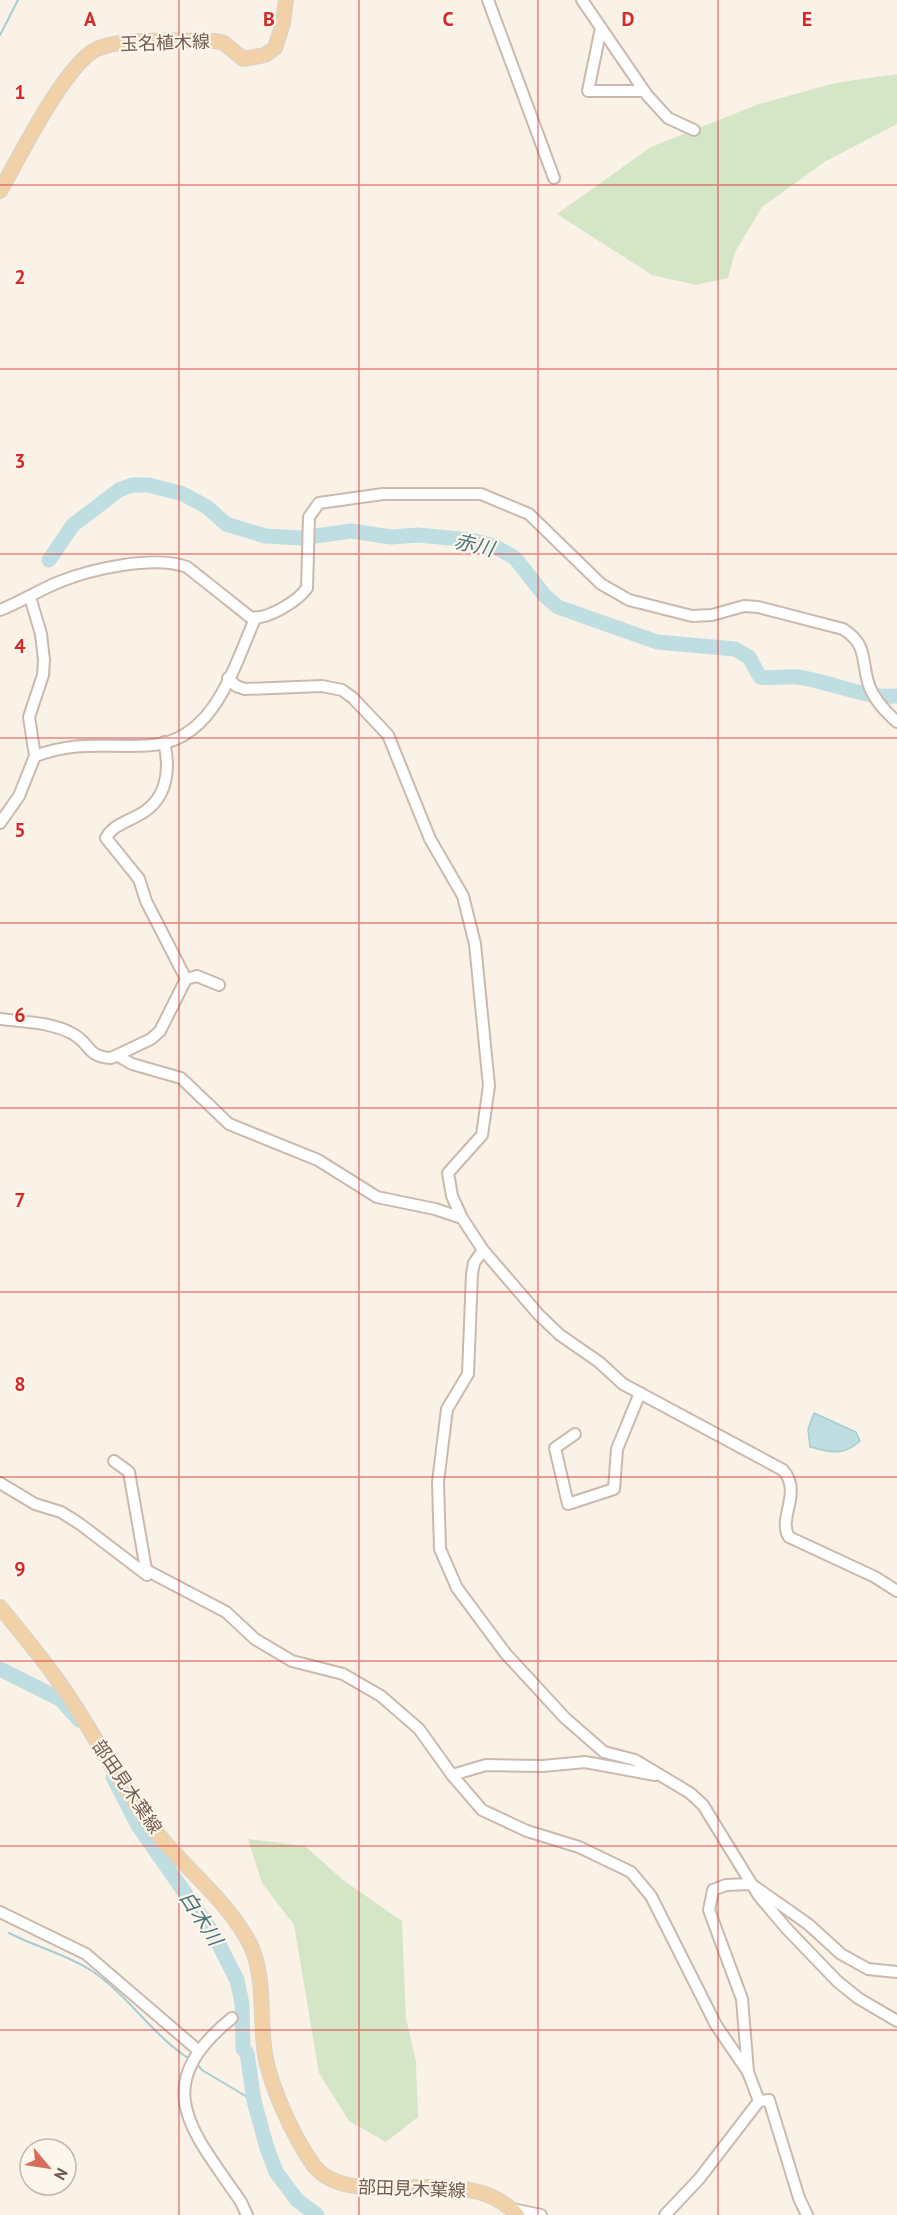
<svg xmlns="http://www.w3.org/2000/svg" width="897" height="2215" font-family="'PT Sans','Noto Sans JP',sans-serif">
<style>
.green{fill:#d5e6c7}
.water{fill:#bedee1;stroke:#a5cdd2;stroke-width:1.5}
.lines{fill:none;stroke-linecap:round;stroke-linejoin:round}
.stream{stroke:#a5cdd2;stroke-width:2}
.river{stroke:#bedee1;stroke-width:15}
.minor-casing{stroke:#cbb9ae;stroke-width:14}
.major-casing{stroke:#d7d1cd;stroke-width:16}
.minor{stroke:#fff;stroke-width:10}
.major{stroke:#f1d1a7;stroke-width:14}
.grid{fill:none;stroke:#d62828;stroke-width:1.5;stroke-opacity:0.55}
.labels{text-anchor:middle;stroke-width:4.5;stroke-linejoin:round;paint-order:stroke}
.street-label{font-size:18px;fill:#71594e;stroke:#fdf6ed}
.water-label{font-size:20px;font-style:italic;fill:#47757b;stroke:#fdf6ed}
.grid-label{font-size:20px;text-anchor:middle;font-weight:bold;fill:#d62828;stroke:#fdf6ed;stroke-width:4.5;stroke-linejoin:round;paint-order:stroke}
</style>
<rect width="100%" height="100%" fill="#faf2e7"/>
<!-- green -->
<g class="green">
<polygon points="897,74 897,124 826,161 762,207 735,252 728,278 696,285 652,275 557,214 651,147 759,104 835,83"/>
<polygon points="248,1839 305,1846 343,1880 402,1921 406,2018 416,2062 418,2117 386,2142 349,2121 319,2073 294,1925 262,1883"/>
</g>
<!-- water -->
<path class="water" d="M814,1413L856,1432L860,1441C842,1457 832,1452 810,1447L808,1429Z"/>
<g class="lines">
<!-- stream -->
<g class="stream">
<polyline points="0,35 18,0"/>
<path d="M9,1933C36,1947 66,1954 92,1971C129,1996 153,2036 191,2060"/>
<polyline points="196,2063 202,2070 254,2101"/>
</g>
<!-- river -->
<g class="river">
<path d="M49,560L73,525L119,490L132,485H149L183,494L207,507L226,524L265,536L301,538L351,531L391,537L418,535L471,540L494,546L515,558L545,596L558,607L657,642L735,649L749,657L760,677C772,679 785,676 797,677C831,681 863,699 897,696"/>
<polyline points="0,1669 60,1699 79,1720"/>
<polyline points="113,1777 139,1827 213,1933 237,1980 242,2003 243,2049 247,2053 254,2101 267,2148 276,2172 297,2200 317,2215"/>
</g>
<defs>
<g id="minor">
<polyline points="488,0 554,178"/>
<polyline points="582,0 647,95 668,118 694,130"/>
<polyline points="601,28 588,91 644,91"/>
<path d="M0,610C21,602 39,590 59,582C91,569 153,555 187,567L250,617C266,621 298,601 307,588L309,517L319,503L383,494H481L529,514L601,584L629,600L692,616L712,615L744,606L758,607L843,629C870,646 860,663 870,688C876,702 886,712 897,722"/>
<polyline points="228,678 236,686 245,689 322,686 342,690 353,698 388,735 430,839 463,896 475,944 489,1086 482,1135 448,1173 452,1196 462,1218"/>
<path d="M164,742C171,771 167,801 137,816C126,822 112,826 106,838L139,879L146,901L186,979"/>
<path d="M35,756C83,739 107,749 153,745C215,739 234,666 255,619"/>
<polyline points="0,823 19,796 35,756 29,717 43,675 44,660 41,634 30,597"/>
<path d="M0,1019C24,1022 52,1022 73,1034C90,1043 87,1057 111,1058L151,1039L160,1031L186,979L197,976L219,985"/>
<path d="M118,1056L132,1064L181,1078L229,1124L318,1160L377,1197L435,1209L462,1218L483,1250L539,1315L560,1335L599,1362L623,1384L783,1470C803,1493 777,1518 789,1537L875,1577L897,1591"/>
<polyline points="483,1250 474,1263 472,1274 468,1374 447,1409 438,1482 440,1549 457,1588 506,1654 565,1718 604,1752 635,1760 690,1793 703,1805 759,1896 787,1929 837,1981 858,1998 897,2021"/>
<polyline points="575,1434 555,1448 568,1504 614,1489 617,1449 640,1393"/>
<polyline points="0,1483 35,1504 61,1512 80,1524 147,1575 129,1472 114,1461"/>
<polyline points="146,1570 226,1612 255,1639 292,1661 343,1674 381,1696 419,1729 452,1775 482,1810 527,1831 579,1847 631,1872 651,1896 716,2025 748,2072 759,2101"/>
<polyline points="452,1775 486,1765 543,1766 585,1762 655,1775"/>
<polyline points="0,1912 86,1954 199,2051"/>
<path d="M232,2018C147,2087 192,2130 241,2202L247,2215"/>
<polyline points="748,2072 742,1999 709,1910 713,1890 726,1885 751,1884 808,1924 841,1954 868,1969 897,1972"/>
<polyline points="512,2209 541,2215"/>
<polyline points="665,2215 699,2179 759,2101 769,2100 799,2198 807,2215"/>
</g>
<g id="major">
<path d="M0,191C19,158 65,64 97,49C121,37 187,41 216,41L224,43L243,59L265,55L275,48L283,23L286,0"/>
<path d="M0,1607C19,1630 38,1653 56,1678C89,1723 113,1774 146,1819C177,1863 225,1896 250,1944C265,1975 260,2013 264,2046C267,2081 294,2138 314,2166C354,2215 466,2157 517,2215"/>
</g>
</defs>
<!-- minor casing -->
<use href="#minor" class="minor-casing"/>
<!-- major casing -->
<use href="#major" class="major-casing"/>
<!-- minor -->
<use href="#minor" class="minor"/>
<!-- major -->
<use href="#major" class="major"/>
</g>
<!-- grid -->
<path class="grid" d="M179,0V2215M359,0V2215M538,0V2215M718,0V2215M0,185H897M0,369H897M0,554H897M0,738H897M0,923H897M0,1108H897M0,1292H897M0,1477H897M0,1661H897M0,1846H897M0,2030H897"/>
<g class="labels">
<!-- street labels -->
<g class="street-label">
<text transform="translate(165 43) rotate(-2)" y="6">玉名植木線</text>
<text transform="translate(127 1787) rotate(56)" y="6">部田見木葉線</text>
<text transform="translate(412 2189) rotate(2)" y="6">部田見木葉線</text>
</g>
<!-- water labels -->
<g class="water-label">
<text transform="translate(474 545) rotate(13)" y="7">赤川</text>
<text transform="translate(201 1918) rotate(57)" y="7">白木川</text>
</g>
</g>
<g class="grid-label">
<text x="90" y="26">A</text>
<text x="269" y="26">B</text>
<text x="448" y="26">C</text>
<text x="628" y="26">D</text>
<text x="807" y="26">E</text>
<text x="20" y="99">1</text>
<text x="20" y="284">2</text>
<text x="20" y="468">3</text>
<text x="20" y="653">4</text>
<text x="20" y="837">5</text>
<text x="20" y="1022">6</text>
<text x="20" y="1207">7</text>
<text x="20" y="1391">8</text>
<text x="20" y="1576">9</text>
</g>
<!-- north arrow -->
<g transform="translate(48 2167) rotate(119)"><circle r="28" fill="#fdf6ed" stroke="#c5b7ad" stroke-width="1.5"/>
<path d="M0-4.5L10 22L0 15L-10 22Z" fill="#d66f5a"/>
<text y="-9" font-size="16" font-weight="bold" text-anchor="middle" fill="#71594e">N</text>
</g>
</svg>
